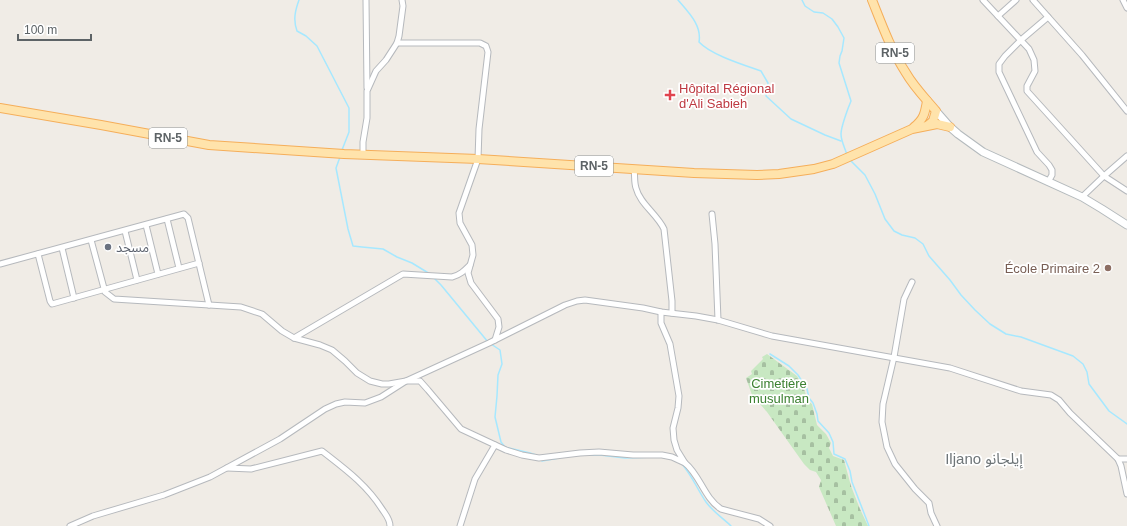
<svg xmlns="http://www.w3.org/2000/svg" width="1127" height="526" font-family="Helvetica,'Noto Sans Arabic',sans-serif">
<style>
.cemetery{fill:url(#cemetery-stones)}
.lines{fill:none;stroke-linecap:round;stroke-linejoin:round}
.stream{stroke:#a6e8ff;stroke-width:1.5}
.minor-casing{stroke:#b6b9bd;stroke-width:7}
.secondary-casing{stroke:#b4babd;stroke-width:9}
.primary-casing{stroke:#f5ae5a;stroke-width:10}
.minor{stroke:#fff;stroke-width:5}
.secondary{stroke:#fff;stroke-width:7}
.primary{stroke:#ffe3ab;stroke-width:8}
.health-dot{fill:#e0444e;stroke:#fff;stroke-width:1.5}
.worship-dot{fill:#6b7280;stroke:#fff;stroke-width:1.5}
.education-dot{fill:#8d6e63;stroke:#fff;stroke-width:1.5}
.labels{text-anchor:middle;stroke-width:3.5;stroke-linejoin:round;paint-order:stroke}
.shield{fill:#fff;stroke:#8e9294;stroke-width:1}
.shield-label{font-size:12px;font-weight:bold;fill:#5d6366}
.health-label{font-size:13px;fill:#be3a42;stroke:#fff;text-anchor:start}
.worship-label{font-size:13px;fill:#5b616d;stroke:#fff;text-anchor:start}
.education-label{font-size:13px;fill:#785e54;stroke:#fff;text-anchor:end}
.park-label{font-size:13px;fill:#3c8131;stroke:#fff}
.quarter-label{font-size:15px;fill:#6e7578;stroke:#fff}
</style>
<defs>
<pattern id="cemetery-stones" width="16" height="16" patternUnits="userSpaceOnUse"><rect width="16" height="16" fill="#c8e8c2"/><path d="M2 7V4a2 2 0 0 1 4 0v3zM10 15v-3a2 2 0 0 1 4 0v3z" fill="#a6c0a1"/></pattern>
</defs>
<rect width="100%" height="100%" fill="#f0ece6"/>
<!-- cemetery -->
<polygon class="cemetery" points="767,354 797,376 803,386 808,401 812,404 817,425 826,434 831,443 829,448 833,456 844,460 851,486 860,509 868,526 836,526 819,487 821,480 816,472 810,470 804,464 767,412 752,395 746,378 752,374 751,371 763,359 762,357"/>
<g class="lines">
<!-- stream -->
<g class="stream">
<path d="M299,0C295,11 293,20 297,31L306,36L317,46L349,108V132L342,150"/>
<path d="M678,0C688,12 702,25 699,42C711,55 744,65 761,71L768,83L766,96L791,119L825,135L841,141"/>
<path d="M802,0L805,6L814,12L823,13L832,19L838,27L844,38L842,51L840,56L839,63L851,101C848,108 841,127 841,134C841,141 845,148 847,155"/>
<polyline points="340,157 336,168 348,229 353,246 362,247 383,249 397,257 412,263 430,274"/>
<polyline points="850,160 865,175 875,194 885,219 894,231 902,235 915,238 923,244 929,256 950,280 961,295 975,310 990,324 1006,334 1021,337 1073,356 1083,364 1087,372 1089,384 1109,411 1127,424"/>
<polyline points="434,278 441,285 488,342"/>
<polyline points="491,344 500,350 502,364 498,375 497,396 495,417 501,442 505,447 530,453 536,455"/>
<polyline points="770,354 789,366 798,375 807,389 809,398 813,403 817,414 818,421 829,433 833,442 834,454 845,459 850,471 852,482 869,526"/>
<polyline points="580,455 600,455 625,458 654,457"/>
<polyline points="540,459 542,461 559,458"/>
<path d="M681,463C692,475 697,489 706,502C713,512 723,518 731,526"/>
</g>
<defs>
<g id="minor">
<polyline points="366,0 367,88"/>
<polyline points="983,0 1029,49 1034,60 1035,71 1027,86 1027,91 1104,176 1127,191"/>
<polyline points="1033,0 1082,55 1127,111"/>
<polyline points="1123,0 1127,8"/>
<polyline points="998,16 1016,0"/>
<polyline points="1048,17 1021,40 1005,56 999,64 999,72 1037,152 1049,165 1052,170 1052,175 1048,182"/>
<polyline points="397,43 480,43 486,46 488,52 479,129 478,159 459,213 460,223 472,245 473,255 468,273 471,283 498,319 499,327 495,340"/>
<polyline points="363,154 363,142 367,118 367,91 376,71 386,60 397,43 399,36 403,6 402,0"/>
<path d="M634,169C635,175 634,182 636,188C640,204 657,214 664,229L672,301V313"/>
<polyline points="1082,197 1104,176 1127,156"/>
<polyline points="712,214 715,244 718,320"/>
<polyline points="167,219 179,268"/>
<polyline points="146,225 158,274"/>
<polyline points="125,231 137,280"/>
<polyline points="91,240 105,292 114,299 241,307 262,314 282,331 294,338 320,345 332,350 345,361 357,373 370,381 382,384 389,384 406,381 420,381 428,390 461,429 506,450 522,455 539,458 580,453 599,452 633,455 662,455 672,457 685,463 677,450 674,440 673,428 678,408 679,396 670,344 661,323 661,312"/>
<polyline points="62,248 74,298"/>
<polyline points="38,254 50,301 52,304 199,263"/>
<polyline points="0,264 184,214 188,218 209,305"/>
<polyline points="912,282 904,299 894,357 883,404 882,422 887,447 895,464 915,489 929,503 931,513 937,526"/>
<path d="M294,338L403,274L452,277C460,275 464,271 470,265"/>
<polyline points="1118,459 1127,459"/>
<path d="M685,463C700,475 704,498 721,509L759,519L770,526"/>
<path d="M227,468L251,469L322,451C345,469 366,484 382,509C386,515 390,519 390,526"/>
<polyline points="70,526 93,516 164,495 210,477 280,439 325,409 336,404 345,402 365,403 381,397 406,381 489,343 565,305 577,301 585,300 643,308 661,312 696,316 718,320 772,336 950,368 1021,391 1051,395 1059,400 1070,413 1118,459 1121,466 1127,494"/>
<polyline points="460,526 475,479 495,445"/>
</g>
<polyline id="secondary" points="936,111 950,127 958,134 983,152 1082,197 1102,209 1127,225"/>
<g id="primary">
<path d="M872,0C882,25 891,50 906,73C914,87 926,99 936,111L933,121L928,125"/>
<polyline points="0,108 101,125 209,145 344,154 478,159 694,173 757,175 779,174 814,169 833,164 912,129 937,124 950,127"/>
<path d="M914,127C924,119 925,113 927,101"/>
</g>
</defs>
<!-- minor casing -->
<use href="#minor" class="minor-casing"/>
<!-- secondary casing -->
<use href="#secondary" class="secondary-casing"/>
<!-- primary casing -->
<use href="#primary" class="primary-casing"/>
<!-- minor -->
<use href="#minor" class="minor"/>
<!-- secondary -->
<use href="#secondary" class="secondary"/>
<!-- primary -->
<use href="#primary" class="primary"/>
</g>
<!-- markers -->
<path class="health-dot" d="M668 89h4v4h4v4h-4v4h-4v-4h-4v-4h4z"/>
<circle class="worship-dot" cx="108" cy="247" r="4"/>
<circle class="education-dot" cx="1108" cy="268" r="4"/>
<g class="labels">
<!-- shield labels -->
<g class="shield">
<rect x="876" y="43" width="38" height="20" rx="3"/>
<rect x="149" y="128" width="38" height="20" rx="3"/>
<rect x="575" y="156" width="38" height="20" rx="3"/>
</g>
<g class="shield-label">
<text x="895" y="57">RN-5</text>
<text x="168" y="142">RN-5</text>
<text x="594" y="170">RN-5</text>
</g>
<!-- health labels -->
<g class="health-label">
<text x="679" y="93">Hôpital Régional<tspan x="679" dy="15">d'Ali Sabieh</tspan></text>
</g>
<!-- worship labels -->
<g class="worship-label">
<text x="116" y="252">مسجد</text>
</g>
<!-- education labels -->
<g class="education-label">
<text x="1100" y="273">École Primaire 2</text>
</g>
<!-- park labels -->
<g class="park-label">
<text x="779" y="388">Cimetière<tspan x="779" dy="15">musulman</tspan></text>
</g>
<!-- quarter labels -->
<g class="quarter-label">
<text x="984" y="464">Iljano إيلجانو</text>
</g>
</g>
<!-- scale -->
<path d="M18 34v6h73v-6" fill="none" stroke="#5d6366" stroke-width="2"/>
<text x="24" y="34" font-size="12" fill="#5d6366" stroke="#ffffff" stroke-width="3" paint-order="stroke">100 m</text>
</svg>
